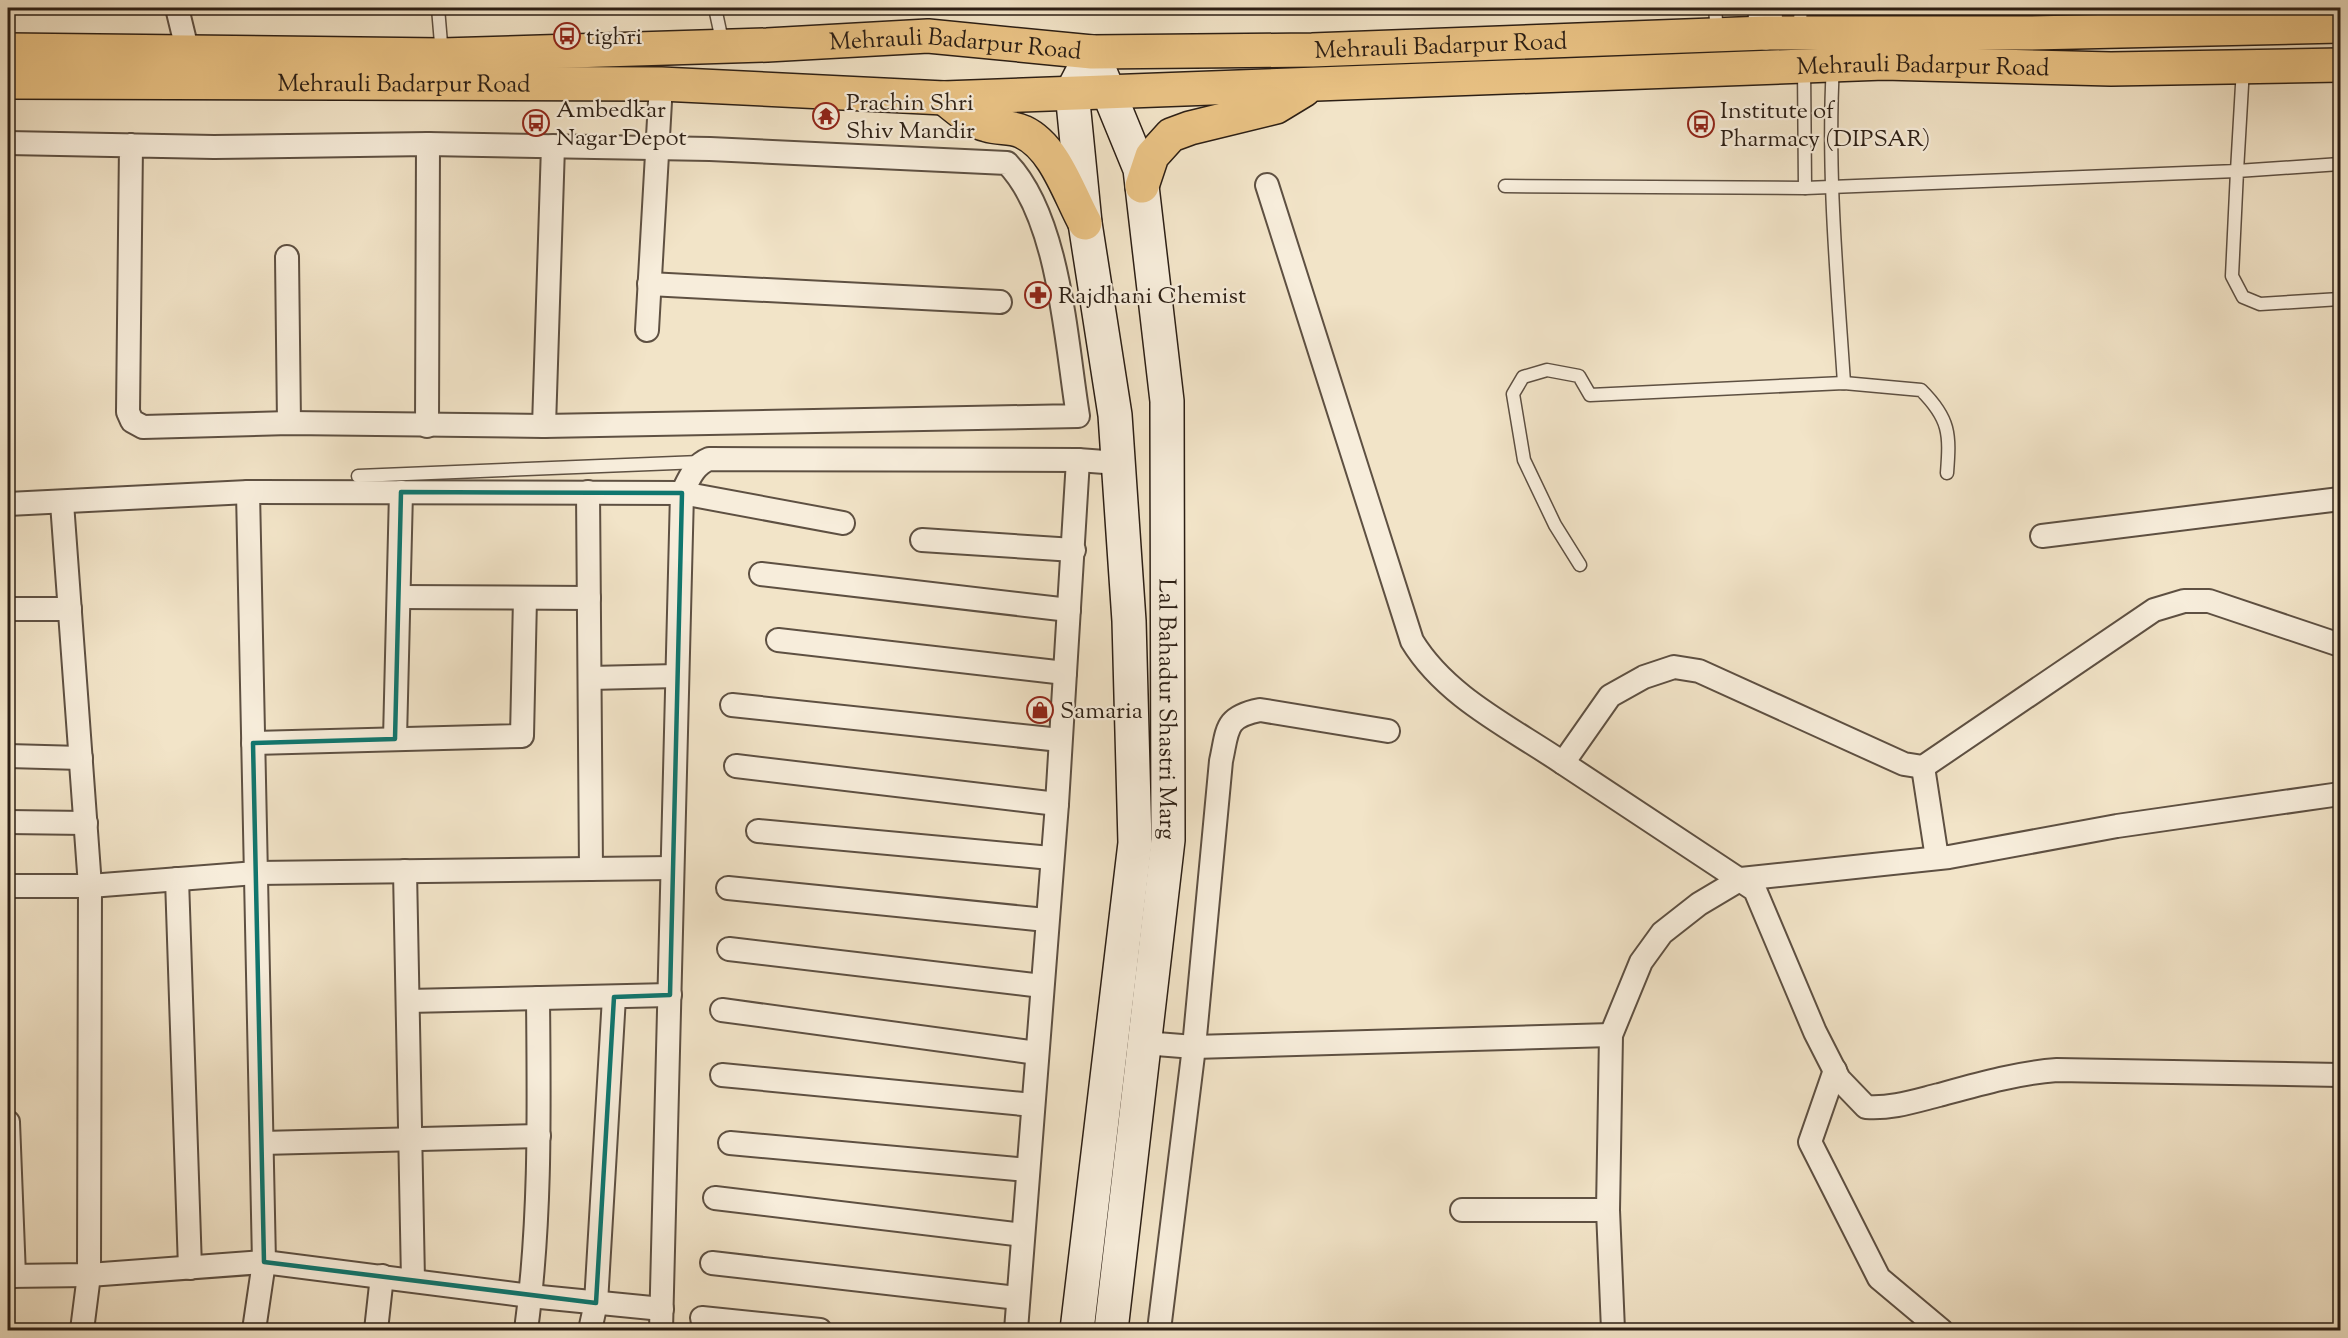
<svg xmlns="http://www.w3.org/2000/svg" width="2348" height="1338" font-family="'Sorts Mill Goudy',serif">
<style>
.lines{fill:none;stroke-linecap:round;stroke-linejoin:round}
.lane-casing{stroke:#5e5042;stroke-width:15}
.street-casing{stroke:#5e5042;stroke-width:26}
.secondary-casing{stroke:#2c1f15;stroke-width:36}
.primary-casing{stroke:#2c1f15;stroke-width:36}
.lane{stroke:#f7eddb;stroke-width:12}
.street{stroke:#f7eddb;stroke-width:22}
.secondary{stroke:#f7eddb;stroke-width:33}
.primary{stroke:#e9c284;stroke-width:33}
.marked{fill:none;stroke:#0f766e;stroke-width:4.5;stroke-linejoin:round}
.labels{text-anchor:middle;stroke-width:4.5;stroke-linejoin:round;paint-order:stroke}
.poi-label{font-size:24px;fill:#2c1f15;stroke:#f7eddb;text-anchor:start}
.street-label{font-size:24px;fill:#2c1f15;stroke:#f7eddb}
</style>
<rect width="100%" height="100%" fill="#f2e4c8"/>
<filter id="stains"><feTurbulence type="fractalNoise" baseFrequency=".00333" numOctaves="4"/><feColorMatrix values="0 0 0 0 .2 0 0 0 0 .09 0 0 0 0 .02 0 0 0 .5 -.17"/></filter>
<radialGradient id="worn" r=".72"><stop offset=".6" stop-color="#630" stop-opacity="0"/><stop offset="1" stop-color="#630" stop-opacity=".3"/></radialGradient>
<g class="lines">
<defs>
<g id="lane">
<polyline points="438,8 442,55"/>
<polyline points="715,8 723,45"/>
<polyline points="1715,8 1717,33"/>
<polyline points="1799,33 1801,8"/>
<path d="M1833,65C1827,171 1837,277 1844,383"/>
<polyline points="1804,66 1805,188"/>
<polyline points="2340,164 2237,171 2232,276 2243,297 2260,304 2340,299"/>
<polyline points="1505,186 1805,188 2237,171 2243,68"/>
<polyline points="358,476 700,462"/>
<path d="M1580,565L1555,525L1524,460L1513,394L1523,377L1547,370L1579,376L1590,395L1844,383L1921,390C1950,419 1950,434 1947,473"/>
</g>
<g id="street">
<polyline points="177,8 188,53"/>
<path d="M8,143L214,147L428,144L710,149L1007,163C1060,218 1066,343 1078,416L544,426L289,423L143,427L132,421L128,412L131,145"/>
<path d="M1267,185L1412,641C1446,697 1510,727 1563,763L1610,696L1644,677L1674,667L1699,671L1904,764L1923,767L2154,610L2184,601H2209L2340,645"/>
<polyline points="287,257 289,423"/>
<polyline points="649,284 1000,302"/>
<polyline points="647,330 661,84"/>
<polyline points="427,426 428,144"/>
<polyline points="544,426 553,146"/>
<polyline points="248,492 264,1262 254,1330"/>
<polyline points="588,492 591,869"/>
<polyline points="62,503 90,886 89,1275 82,1330"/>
<polyline points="8,504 248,492 682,493 843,523"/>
<polyline points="2042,536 2340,499"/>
<polyline points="922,540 1074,550"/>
<polyline points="761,574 1069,610"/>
<polyline points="399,597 589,598"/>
<polyline points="8,609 70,609"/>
<polyline points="778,640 1065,673"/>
<polyline points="590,678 677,676"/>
<polyline points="732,705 1060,740"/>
<polyline points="395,739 401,492"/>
<polyline points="253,743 522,736 525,598"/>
<polyline points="8,756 81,758"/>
<path d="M1563,763L1755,890L1815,1032L1839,1079L1866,1107C1891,1109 1915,1101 1939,1095C1979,1084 2017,1073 2057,1070L2340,1075"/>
<polyline points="736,766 1057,804"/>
<polyline points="1923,767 1937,858"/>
<polyline points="8,822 86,823"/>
<polyline points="758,831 1051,858"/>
<polyline points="405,871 413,1280"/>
<polyline points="177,879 190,1268"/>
<polyline points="8,886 90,886 256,873 672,868"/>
<polyline points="728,888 1046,920"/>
<polyline points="729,949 1042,986"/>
<polyline points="408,1001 670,995"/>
<polyline points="722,1010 1037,1053"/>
<polyline points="1144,1043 1194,1047 1611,1035"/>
<polyline points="1835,1070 1810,1142 1879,1278 1941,1330"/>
<polyline points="722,1075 1033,1105"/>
<polyline points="8,1122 14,1276"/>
<polyline points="262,1143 539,1136"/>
<polyline points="730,1143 1028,1170"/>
<polyline points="715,1198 1023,1235"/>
<polyline points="1462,1210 1608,1210"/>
<polyline points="712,1263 1018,1298"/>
<polyline points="8,1276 89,1275 264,1262 530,1296 662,1309"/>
<polyline points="702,1318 820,1330"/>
<polyline points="376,1330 382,1276"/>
<path d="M526,1330C541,1221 539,1109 538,998"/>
<polyline points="590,1330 596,1303 614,997"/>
<path d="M661,1330L682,493C689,479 694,465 709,459L1078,460L1118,463"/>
<polyline points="1016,1330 1057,804 1078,460"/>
<path d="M1159,1330L1194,1047L1221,761C1228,730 1224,717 1260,710L1388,731"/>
<polyline points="1613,1330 1608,1210 1611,1035 1641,962 1662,933 1699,904 1741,879 1949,857 2117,826 2340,794"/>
</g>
<g id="secondary">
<polyline points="1765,8 1766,33"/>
<path id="s1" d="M1092,52L1140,169L1167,401L1168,840L1111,1330"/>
<polyline points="1077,1330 1135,843 1129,621 1115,415 1085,223 1072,92 1085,67"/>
</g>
<g id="primary">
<path id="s2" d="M8,50L442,55L767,45L928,36L1092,52L1312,50L1766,33H2031L2340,26"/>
<path id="s3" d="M8,82L661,84L944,98L1884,63L2111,69L2340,65"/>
<path d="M944,98C957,108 970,121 987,125C999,129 1011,126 1023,132C1055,147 1069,194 1085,223"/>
<polyline points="1142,186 1152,156 1171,135 1190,128 1276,107 1304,90"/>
</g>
</defs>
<!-- lane casing -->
<use href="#lane" class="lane-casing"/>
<!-- street casing -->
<use href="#street" class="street-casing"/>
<!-- secondary casing -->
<use href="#secondary" class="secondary-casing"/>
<!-- primary casing -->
<use href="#primary" class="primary-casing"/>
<!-- lane -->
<use href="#lane" class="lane"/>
<!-- street -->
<use href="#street" class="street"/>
<!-- secondary -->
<use href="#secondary" class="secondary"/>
<!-- primary -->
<use href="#primary" class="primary"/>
</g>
<!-- marked area -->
<path class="marked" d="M401,492L682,493L670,995L614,997L596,1303L264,1262L253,743L395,739Z"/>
<!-- icons -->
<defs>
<symbol id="bus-ring" viewBox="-11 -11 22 22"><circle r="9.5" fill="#f7eddb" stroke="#8f2418" stroke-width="1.5"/><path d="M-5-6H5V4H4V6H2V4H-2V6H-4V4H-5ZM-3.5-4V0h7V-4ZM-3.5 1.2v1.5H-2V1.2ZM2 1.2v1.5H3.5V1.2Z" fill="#8f2418"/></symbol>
<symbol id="temple-ring" viewBox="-11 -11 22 22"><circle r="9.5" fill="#f7eddb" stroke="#8f2418" stroke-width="1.5"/><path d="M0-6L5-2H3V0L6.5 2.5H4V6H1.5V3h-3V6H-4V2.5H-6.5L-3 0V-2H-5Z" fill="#8f2418"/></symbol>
<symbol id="pharmacy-ring" viewBox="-11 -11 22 22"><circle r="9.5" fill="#f7eddb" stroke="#8f2418" stroke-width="1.5"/><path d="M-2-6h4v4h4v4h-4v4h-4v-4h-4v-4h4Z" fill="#8f2418"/></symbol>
<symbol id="shop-ring" viewBox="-11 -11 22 22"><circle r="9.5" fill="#f7eddb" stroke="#8f2418" stroke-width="1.5"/><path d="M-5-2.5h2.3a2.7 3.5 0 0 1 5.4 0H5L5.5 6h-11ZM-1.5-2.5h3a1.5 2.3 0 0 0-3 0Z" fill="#8f2418"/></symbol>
</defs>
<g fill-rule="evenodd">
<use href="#bus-ring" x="552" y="21" width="30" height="30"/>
<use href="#temple-ring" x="811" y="101" width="30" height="30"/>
<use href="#bus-ring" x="521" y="108" width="30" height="30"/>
<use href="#bus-ring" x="1686" y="109" width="30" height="30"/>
<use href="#pharmacy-ring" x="1023" y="280" width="30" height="30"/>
<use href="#shop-ring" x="1025" y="695" width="30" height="30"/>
</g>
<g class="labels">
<!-- poi labels -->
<g class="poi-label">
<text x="586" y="44">tighri</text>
<text x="846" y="110">Prachin Shri<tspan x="846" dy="28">Shiv Mandir</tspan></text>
<text x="556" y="117">Ambedkar<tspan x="556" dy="28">Nagar Depot</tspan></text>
<text x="1720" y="118">Institute of<tspan x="1720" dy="28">Pharmacy (DIPSAR)</tspan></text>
<text x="1058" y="303">Rajdhani Chemist</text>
<text x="1060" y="718">Samaria</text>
</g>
<!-- street labels -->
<g class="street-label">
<text dy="8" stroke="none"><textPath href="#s2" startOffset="1434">Mehrauli Badarpur Road</textPath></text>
<text dy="8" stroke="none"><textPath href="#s2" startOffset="948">Mehrauli Badarpur Road</textPath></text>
<text dy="8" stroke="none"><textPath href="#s3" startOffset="1916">Mehrauli Badarpur Road</textPath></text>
<text dy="8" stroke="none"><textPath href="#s3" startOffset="396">Mehrauli Badarpur Road</textPath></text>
<text dy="8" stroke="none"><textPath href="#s1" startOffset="668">Lal Bahadur Shastri Marg</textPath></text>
</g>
</g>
<!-- margin -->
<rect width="2348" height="1338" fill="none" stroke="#f2e4c8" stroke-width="30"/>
<rect x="9" y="9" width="2330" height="1320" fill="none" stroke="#2c1f15" stroke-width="3"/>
<rect x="15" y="15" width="2318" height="1308" fill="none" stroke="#2c1f15" stroke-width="1.5"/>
<rect width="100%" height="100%" filter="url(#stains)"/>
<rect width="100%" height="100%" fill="url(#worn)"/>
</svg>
